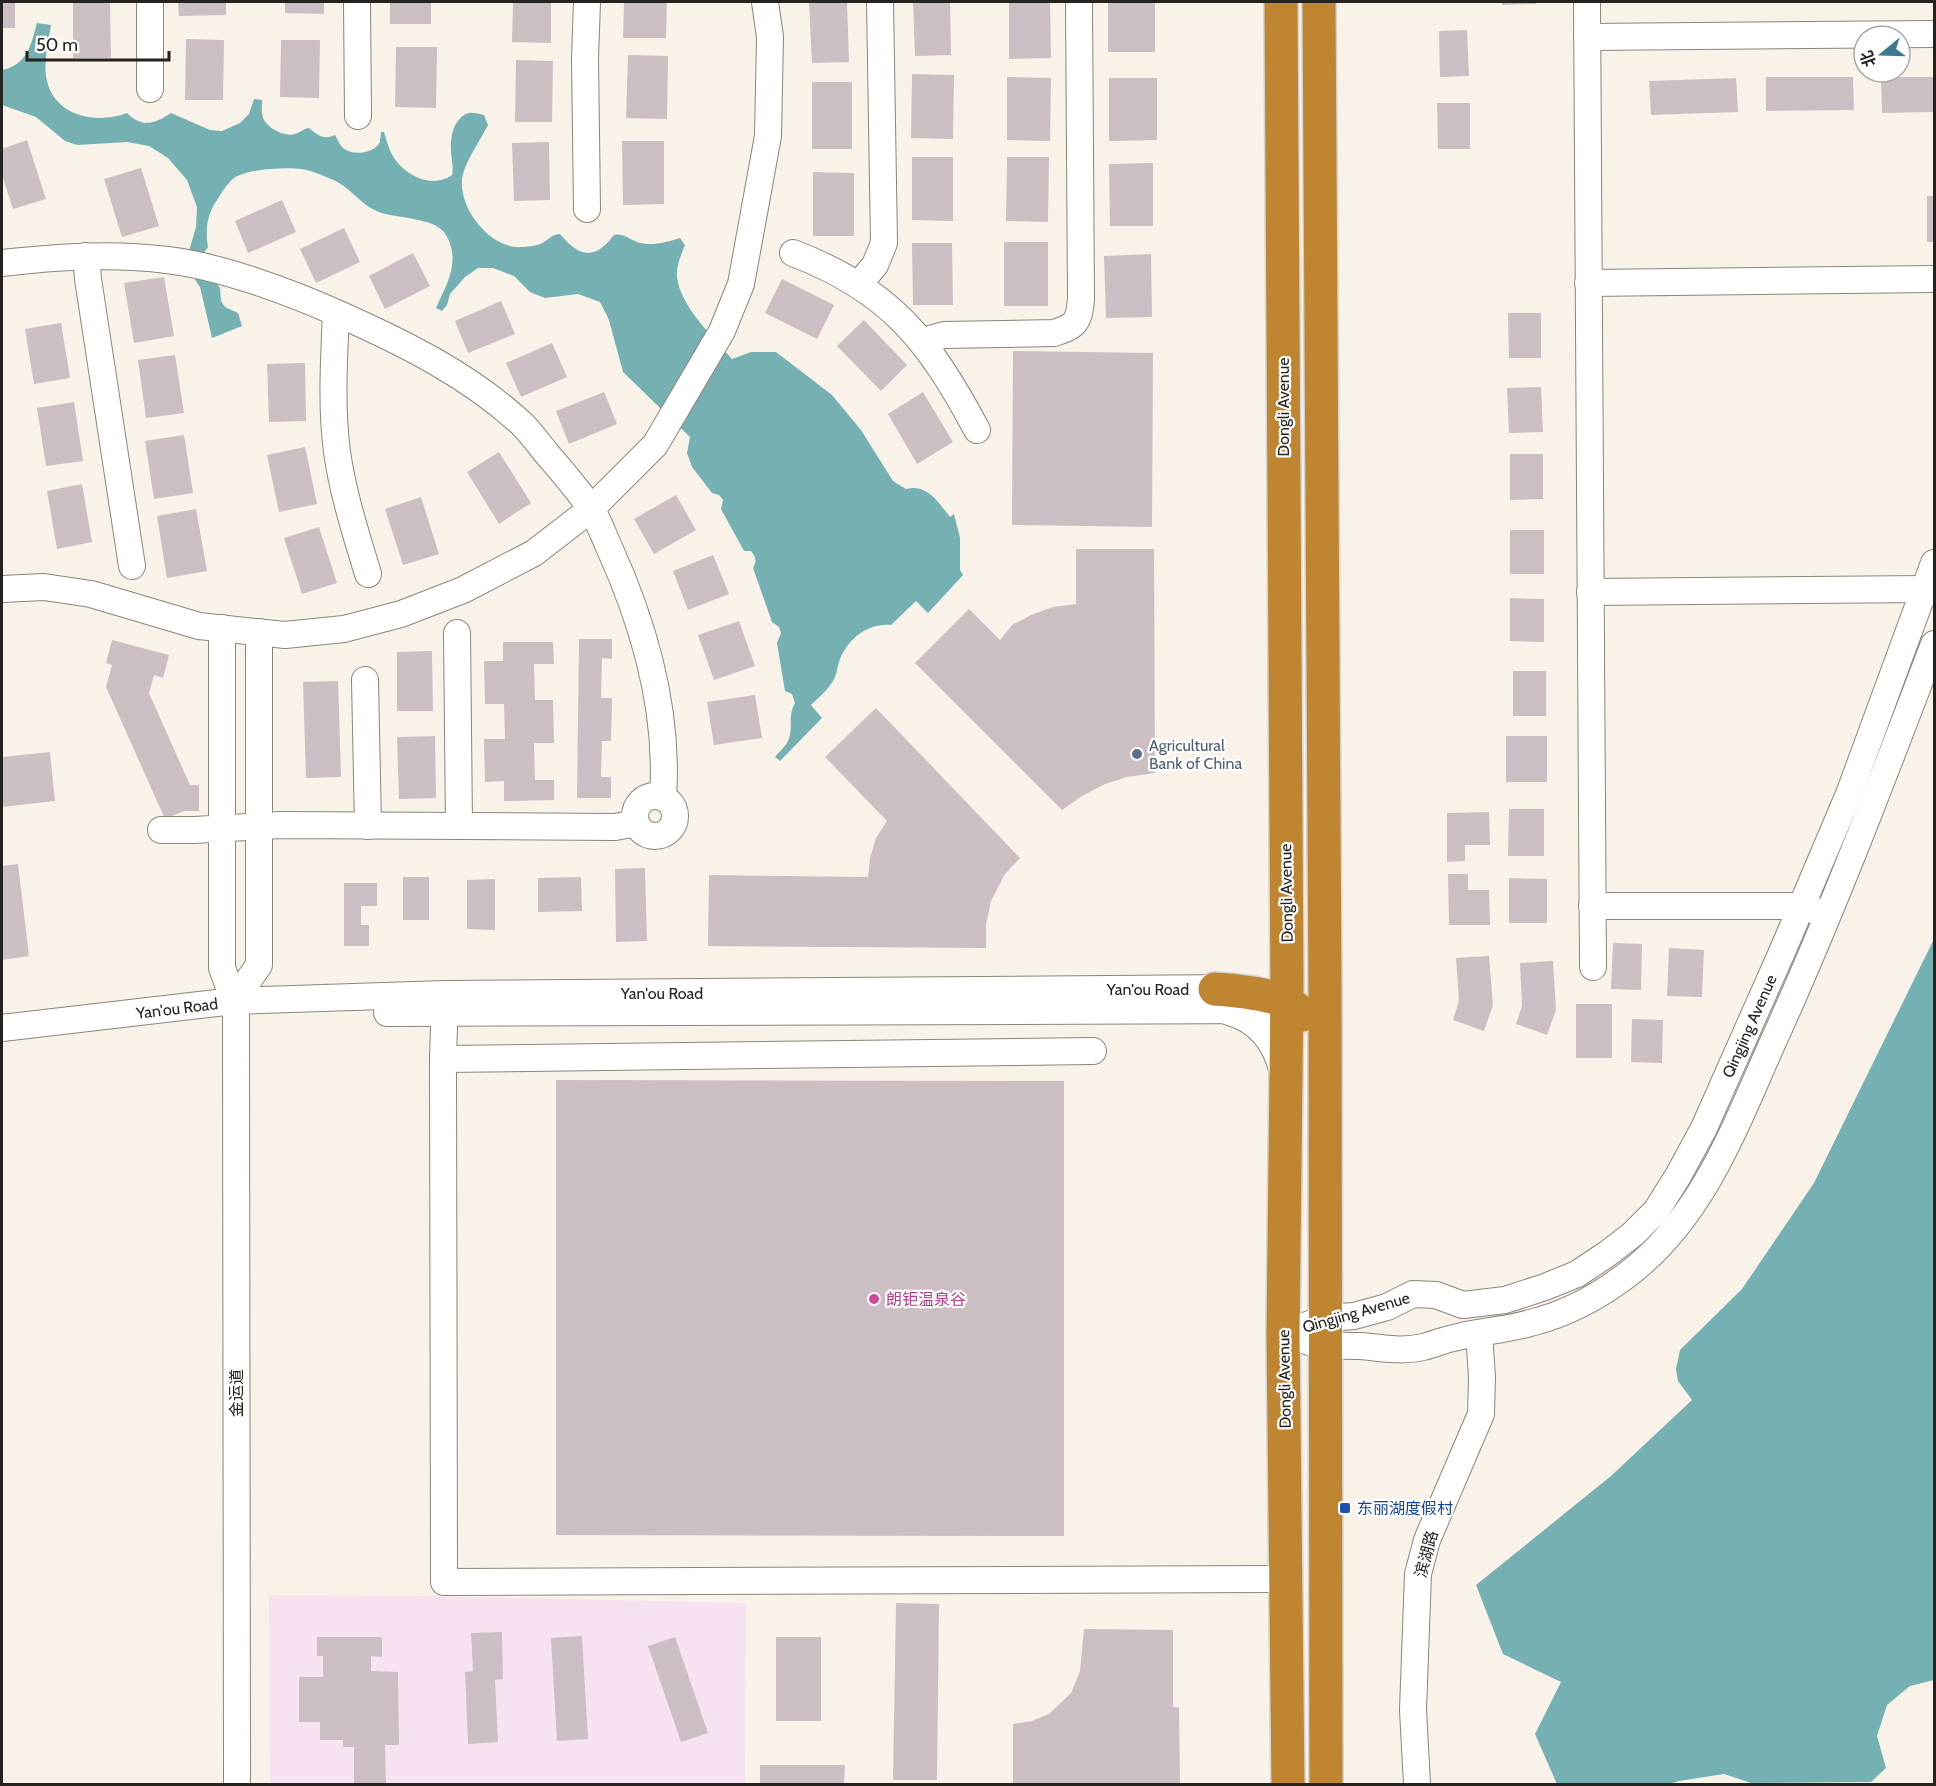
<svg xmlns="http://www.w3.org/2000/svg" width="1936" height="1786" font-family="Cabin,'Noto Sans SC',sans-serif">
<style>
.commercial{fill:#f7e2f1}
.water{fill:#75b1b2}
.building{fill:#ccbfc3}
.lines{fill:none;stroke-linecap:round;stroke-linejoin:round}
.minor-casing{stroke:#8b857b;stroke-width:28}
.highway-casing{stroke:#d3d3d2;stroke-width:36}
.minor{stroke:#fff;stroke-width:26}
.highway{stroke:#bf8531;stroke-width:33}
.service-dot{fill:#5c6f8a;stroke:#fff;stroke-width:2}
.hotel-dot{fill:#d1479c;stroke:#fff;stroke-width:2}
.transit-dot{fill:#1a4fb4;stroke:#fff;stroke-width:2}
.labels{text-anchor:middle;stroke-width:4.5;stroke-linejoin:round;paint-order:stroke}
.street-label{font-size:16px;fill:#25231f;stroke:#fff}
.service-label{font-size:16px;fill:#4e5e75;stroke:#fff;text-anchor:start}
.hotel-label{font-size:16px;fill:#b23c85;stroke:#fff;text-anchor:start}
.transit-label{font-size:16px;fill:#164399;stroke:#fff;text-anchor:start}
</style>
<rect width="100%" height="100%" fill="#f9f2e8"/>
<!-- commercial -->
<polygon class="commercial" points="269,1595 421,1596 746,1603 745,1784 270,1784"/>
<!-- water -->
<g class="water">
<path d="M37,23L51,25C48,42 44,59 46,76C52,116 95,125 127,113C142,128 155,124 171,113L210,130L222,131L240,123L249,114L254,99L262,100C262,106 261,114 264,120C269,129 285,137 295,134C301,132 303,129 309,128C319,136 323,140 335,135C337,139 340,145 343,148C352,156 374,154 380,142C380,140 381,134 381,132H384C387,142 390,154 397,162C410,178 434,188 452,175C454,166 451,159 451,150C450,137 454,117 469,113C473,112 480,114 484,115L488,125C481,139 467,159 463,174C455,205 490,250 522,247C527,247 535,246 540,244C548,241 550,235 560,234C580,258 595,260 614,235C623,233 629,239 637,242C652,247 666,242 680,238L685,245C681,255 676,266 677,277C680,306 714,338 732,359L751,352H776L832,395L861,430L893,481L906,489C927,483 939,503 950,517L954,514L960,538V570L963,575L928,613L916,601L891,625C868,623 849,638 840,659C837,666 837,675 833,681C828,690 818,698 811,705L822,718L780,761L775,757C779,752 785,747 788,741C794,728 787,717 795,703L792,694L785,691L777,643L781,633L779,627L772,622L753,568C757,561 756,557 751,551H744L721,509L723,500L719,495L712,493L692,467L687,453L690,437L623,372L609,320L600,302L578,294L545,298L530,292L514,276L493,268H478L465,277L450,294L447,305L442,311L436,308C447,284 461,261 446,235C436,217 398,219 379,212C360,205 350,186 331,179C322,175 310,170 301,169C285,167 247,169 234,178C228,183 221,193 217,200C207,215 205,229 208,247L203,254L215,281L220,288L221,301L225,307L238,313L242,326L212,338L200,287L191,273L189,251L196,227L197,207L187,180L168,158L149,146L127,142L77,145L65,141L36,117L2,105V70C27,65 31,45 37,23Z"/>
<polygon points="1934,939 1934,1680 1910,1686 1887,1705 1877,1736 1886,1768 1871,1782 1751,1783 1724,1774 1679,1781 1669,1784 1557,1784 1535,1734 1561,1682 1503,1654 1476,1585 1611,1476 1692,1400 1678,1381 1676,1369 1680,1350 1742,1289 1814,1183"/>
</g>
<!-- building -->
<g class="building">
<rect x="2" y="2" width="13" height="26"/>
<polygon points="73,2 110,2 111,58 73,58"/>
<polygon points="178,2 226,2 226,15 179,16"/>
<polygon points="285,2 324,2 324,14 285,13"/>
<rect x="390" y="2" width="41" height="22"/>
<polygon points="513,2 551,2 551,43 512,42"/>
<polygon points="624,2 667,2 666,38 623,38"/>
<polygon points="809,2 847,2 849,62 812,63"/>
<polygon points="913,2 950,2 951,55 915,56"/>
<polygon points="1009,2 1050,2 1051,58 1009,59"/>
<rect x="1108" y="2" width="47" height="50"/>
<polygon points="1502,2 1536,2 1536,4 1502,5"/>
<polygon points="1467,30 1469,76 1440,77 1439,31"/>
<polygon points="186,39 224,40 223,100 185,100"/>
<polygon points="281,40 320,40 319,98 280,97"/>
<polygon points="396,47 437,47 436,108 395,107"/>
<polygon points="628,55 668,56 667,119 626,118"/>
<polygon points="516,60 553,61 552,122 515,122"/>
<polygon points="912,74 954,75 953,139 911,138"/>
<polygon points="1007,77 1051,78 1050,141 1007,140"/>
<polygon points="1766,77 1853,77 1854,110 1766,111"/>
<polygon points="1881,77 1934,77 1934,112 1882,113"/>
<polygon points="1109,78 1157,78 1157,140 1109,141"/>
<polygon points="1736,78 1738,112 1651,115 1649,81"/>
<rect x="812" y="82" width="40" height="67"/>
<polygon points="1437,103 1470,103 1470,149 1438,149"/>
<polygon points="27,140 46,199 13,209 2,175 2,149"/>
<polygon points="622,141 664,141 664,204 623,205"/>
<polygon points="549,142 550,200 514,201 512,143"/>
<polygon points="912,157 953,157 953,221 912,220"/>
<polygon points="1007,157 1049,157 1048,222 1006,221"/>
<polygon points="1153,163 1153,226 1110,226 1109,164"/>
<polygon points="141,168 159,226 122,237 104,179"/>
<polygon points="813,172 854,173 854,236 813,236"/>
<rect x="1927" y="196" width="7" height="46"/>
<polygon points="282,200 296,232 248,253 235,221"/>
<polygon points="344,228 360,262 316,283 300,249"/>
<rect x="1004" y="242" width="44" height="64"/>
<polygon points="912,243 952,243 953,305 913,305"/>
<polygon points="413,253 430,286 385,309 369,276"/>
<polygon points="1151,254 1152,317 1106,318 1104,256"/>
<polygon points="164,277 174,336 134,343 124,283"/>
<polygon points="782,279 834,305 817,339 765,313"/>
<polygon points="501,301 515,334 468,353 455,321"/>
<polygon points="1508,313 1541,313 1541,358 1509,358"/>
<polygon points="864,320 907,365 881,391 837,346"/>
<polygon points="61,323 70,378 34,384 25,329"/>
<polygon points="552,343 567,377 521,397 506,363"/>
<polygon points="1013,351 1153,353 1152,527 1012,525"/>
<polygon points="175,355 184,413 146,418 138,360"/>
<polygon points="305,363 306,421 269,422 267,364"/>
<polygon points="1541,387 1543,432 1509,433 1507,388"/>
<polygon points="604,392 617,424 569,444 556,411"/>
<polygon points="923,392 953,442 917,464 888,414"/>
<polygon points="74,402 83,461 46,466 37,408"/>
<polygon points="184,435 193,493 154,499 145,441"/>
<polygon points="305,447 317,504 279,512 267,455"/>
<polygon points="499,452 531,503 499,524 467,472"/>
<polygon points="1510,454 1543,454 1543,499 1510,500"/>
<polygon points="82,484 92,542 57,549 47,491"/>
<polygon points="676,495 696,530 654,554 634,519"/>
<polygon points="421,497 439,554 403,565 385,509"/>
<polygon points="196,509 207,571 167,578 157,516"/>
<polygon points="319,527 337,583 302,594 284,538"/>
<rect x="1510" y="530" width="34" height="44"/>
<polygon points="1076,549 1154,549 1155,773 1127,777 1105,784 1082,796 1062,810 915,663 969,609 1000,640 1012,625 1031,615 1053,607 1076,604"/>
<polygon points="713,555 729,594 688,610 673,571"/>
<polygon points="1510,598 1544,599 1544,642 1510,641"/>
<polygon points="739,621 755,666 714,680 698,635"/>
<polygon points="579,639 612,639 612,659 602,658 601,698 612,698 611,741 602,741 601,777 611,777 611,798 577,798"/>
<polygon points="112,640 169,655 163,678 154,675 149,693 190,785 199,785 199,811 184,811 165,819 106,687 112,665 106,663"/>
<polygon points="503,642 553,642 554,664 534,664 535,700 553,700 554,743 534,743 535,780 554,780 554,800 504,801 504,781 485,782 484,739 505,739 504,704 485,704 484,661 503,661"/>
<polygon points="432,651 433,711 397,711 397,652"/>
<rect x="1513" y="671" width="33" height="45"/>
<polygon points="338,681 341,777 306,778 303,682"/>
<polygon points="755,695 762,738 714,745 707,702"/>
<polygon points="876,708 1020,858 1005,874 991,901 986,924 986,948 708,946 709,875 868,877 870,858 876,838 887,821 825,757"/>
<polygon points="435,736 436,798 399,799 397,737"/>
<rect x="1506" y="736" width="41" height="46"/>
<polygon points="50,752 55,801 2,807 2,757"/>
<polygon points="1509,809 1544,809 1544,856 1508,856"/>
<polygon points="1489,812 1490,845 1465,845 1465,861 1447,862 1447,813"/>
<polygon points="18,864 29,956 2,960 2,866"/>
<polygon points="645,868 647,941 616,942 615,869"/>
<polygon points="1448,874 1468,874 1468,890 1489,890 1490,925 1449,925"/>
<rect x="403" y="877" width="26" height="43"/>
<polygon points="581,877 582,911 538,912 538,878"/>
<polygon points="1509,878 1547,879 1547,923 1509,923"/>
<polygon points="495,879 495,930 467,929 467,880"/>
<polygon points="344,883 377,883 377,906 361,906 361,925 369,925 369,946 344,946"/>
<polygon points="1613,943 1642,944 1641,990 1611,989"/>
<polygon points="1669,948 1704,950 1702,997 1667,996"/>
<polygon points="1489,956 1493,1005 1484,1031 1453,1020 1459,1001 1456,958"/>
<polygon points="1553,961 1556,1010 1547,1035 1516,1024 1522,1006 1520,963"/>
<rect x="1576" y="1004" width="36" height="54"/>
<polygon points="1632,1019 1663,1020 1662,1063 1631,1062"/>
<polygon points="556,1080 1064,1081 1064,1536 556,1535"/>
<polygon points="896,1603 939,1604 937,1780 893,1780"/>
<polygon points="1084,1629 1173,1630 1173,1707 1179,1707 1180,1784 1013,1784 1013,1724 1032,1721 1049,1714 1071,1693 1080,1671"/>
<polygon points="502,1632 503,1679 495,1680 498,1742 468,1744 465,1672 473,1671 471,1633"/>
<polygon points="582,1636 588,1739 557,1741 551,1638"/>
<polygon points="317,1637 382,1637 382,1657 371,1656 371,1671 398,1672 399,1745 385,1745 386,1784 354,1784 354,1747 343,1747 343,1740 320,1740 320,1722 299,1722 299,1677 323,1677 323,1656 317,1656"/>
<polygon points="675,1637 708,1733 681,1742 648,1646"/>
<rect x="776" y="1637" width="45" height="84"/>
<polygon points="760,1765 845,1765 844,1784 760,1784"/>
</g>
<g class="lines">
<defs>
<g id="minor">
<polyline points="150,2 150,89"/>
<polyline points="357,2 358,116"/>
<polyline points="587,2 585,58 587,209"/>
<polyline points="1587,2 1593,967"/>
<polyline points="1587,37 1934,34"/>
<path d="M793,253C890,290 929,340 977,430"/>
<polyline points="86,256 88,279 132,566"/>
<path d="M2,263C56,257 112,253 167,260C220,266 290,292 339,314C404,343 469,375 522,424C531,433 539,444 547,454C562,471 577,489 590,507C598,519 603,534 609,547C644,624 669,712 663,797"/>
<polyline points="1588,283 1934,279"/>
<polyline points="859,284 875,265 884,243 880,2"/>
<path d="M336,313C334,359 331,406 337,452C343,494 356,534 368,574"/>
<path d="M923,341L944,335L1054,333C1076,326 1079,322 1081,299L1079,2"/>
<polyline points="2,589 44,587 91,594 199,626 285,635 344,629 401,614 463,590 534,553 591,509 655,445 722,331 741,284 768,136 770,37 765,2"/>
<polyline points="1590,592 1925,589 1934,593"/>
<polyline points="222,628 222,968 234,1001 236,1017 237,1784"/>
<polyline points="457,633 459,826"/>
<polyline points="365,680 368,826"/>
<circle cx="655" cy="816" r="20"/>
<polyline points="161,830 194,830 281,825 615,827 636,823"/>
<polyline points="1592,906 1801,906 1814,910"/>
<polyline points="445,994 443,1059 444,1582 1286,1579"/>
<polyline points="234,1001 259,965 259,632"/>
<path d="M1229,1012C1259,1020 1276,1043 1283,1073"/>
<polyline points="387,1013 1287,1010"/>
<polyline points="2,1028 234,1001 445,994 1233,988"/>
<polyline points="443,1059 1093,1051"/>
<polyline points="1283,1334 1326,1318 1354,1316 1387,1307 1413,1294 1436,1295 1463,1305 1505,1300 1545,1287 1577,1274 1607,1254 1633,1234 1656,1211 1678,1176 1704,1128 1782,952 1849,794 1934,563"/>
<path d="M1309,1342C1327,1347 1342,1345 1361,1346C1382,1348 1402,1352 1423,1347C1435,1344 1446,1339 1458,1337C1482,1331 1507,1330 1530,1323C1567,1314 1603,1294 1632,1271C1705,1213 1736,1124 1773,1042C1832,912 1883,778 1934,644"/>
<polyline points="1417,1784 1413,1710 1418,1574 1427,1540 1481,1414 1482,1377 1479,1333"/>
</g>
<g id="highway">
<polyline points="1281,2 1287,988 1283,1334 1288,1784"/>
<polyline points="1319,2 1325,987 1326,1784"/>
<path d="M1215,989C1239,991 1289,994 1302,1015"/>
</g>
</defs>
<!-- minor casing -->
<use href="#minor" class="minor-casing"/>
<!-- highway casing -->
<use href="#highway" class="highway-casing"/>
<!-- minor -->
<use href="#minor" class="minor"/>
<!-- highway -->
<use href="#highway" class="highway"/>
</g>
<!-- markers -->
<circle class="service-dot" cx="1137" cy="754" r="6"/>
<circle class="hotel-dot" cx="874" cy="1299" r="6"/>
<rect class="transit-dot" x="1339" y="1502" width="12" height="12" rx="3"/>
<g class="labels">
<!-- street labels -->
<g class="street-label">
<text transform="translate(1283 407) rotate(-90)" y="6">Dongli Avenue</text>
<text transform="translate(1286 893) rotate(-91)" y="6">Dongli Avenue</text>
<text x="1148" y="995">Yan'ou Road</text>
<text x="662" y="999">Yan'ou Road</text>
<text transform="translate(177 1008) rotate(-7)" y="6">Yan'ou Road</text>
<text transform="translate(1749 1026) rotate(-66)" y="6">Qingjing Avenue</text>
<text transform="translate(1356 1312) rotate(-16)" y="6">Qingjing Avenue</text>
<text transform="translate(1284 1379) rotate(-91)" y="6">Dongli Avenue</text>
<text transform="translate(236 1393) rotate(-90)" y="6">金运道</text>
<text transform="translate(1426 1554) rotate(-75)" y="6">滨湖路</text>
</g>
<!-- service labels -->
<g class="service-label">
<text x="1149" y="751">Agricultural<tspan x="1149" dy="18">Bank of China</tspan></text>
</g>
<!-- hotel labels -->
<g class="hotel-label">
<text x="886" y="1305">朗钜温泉谷</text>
</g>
<!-- transit labels -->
<g class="transit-label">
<text x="1357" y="1514">东丽湖度假村</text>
</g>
</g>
<!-- border -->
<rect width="1936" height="1786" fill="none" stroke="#25231f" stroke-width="6"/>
<!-- north arrow -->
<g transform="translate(1882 54) rotate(251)"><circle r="28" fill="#ffffff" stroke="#a8a7a5" stroke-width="1.5"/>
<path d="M0-4.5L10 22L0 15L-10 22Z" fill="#3d7b91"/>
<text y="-9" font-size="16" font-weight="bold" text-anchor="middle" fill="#25231f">北</text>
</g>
<!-- scale -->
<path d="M27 51v9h142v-9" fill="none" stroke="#25231f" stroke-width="3"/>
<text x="36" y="51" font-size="18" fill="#25231f" stroke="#ffffff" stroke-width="4.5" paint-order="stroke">50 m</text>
</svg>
